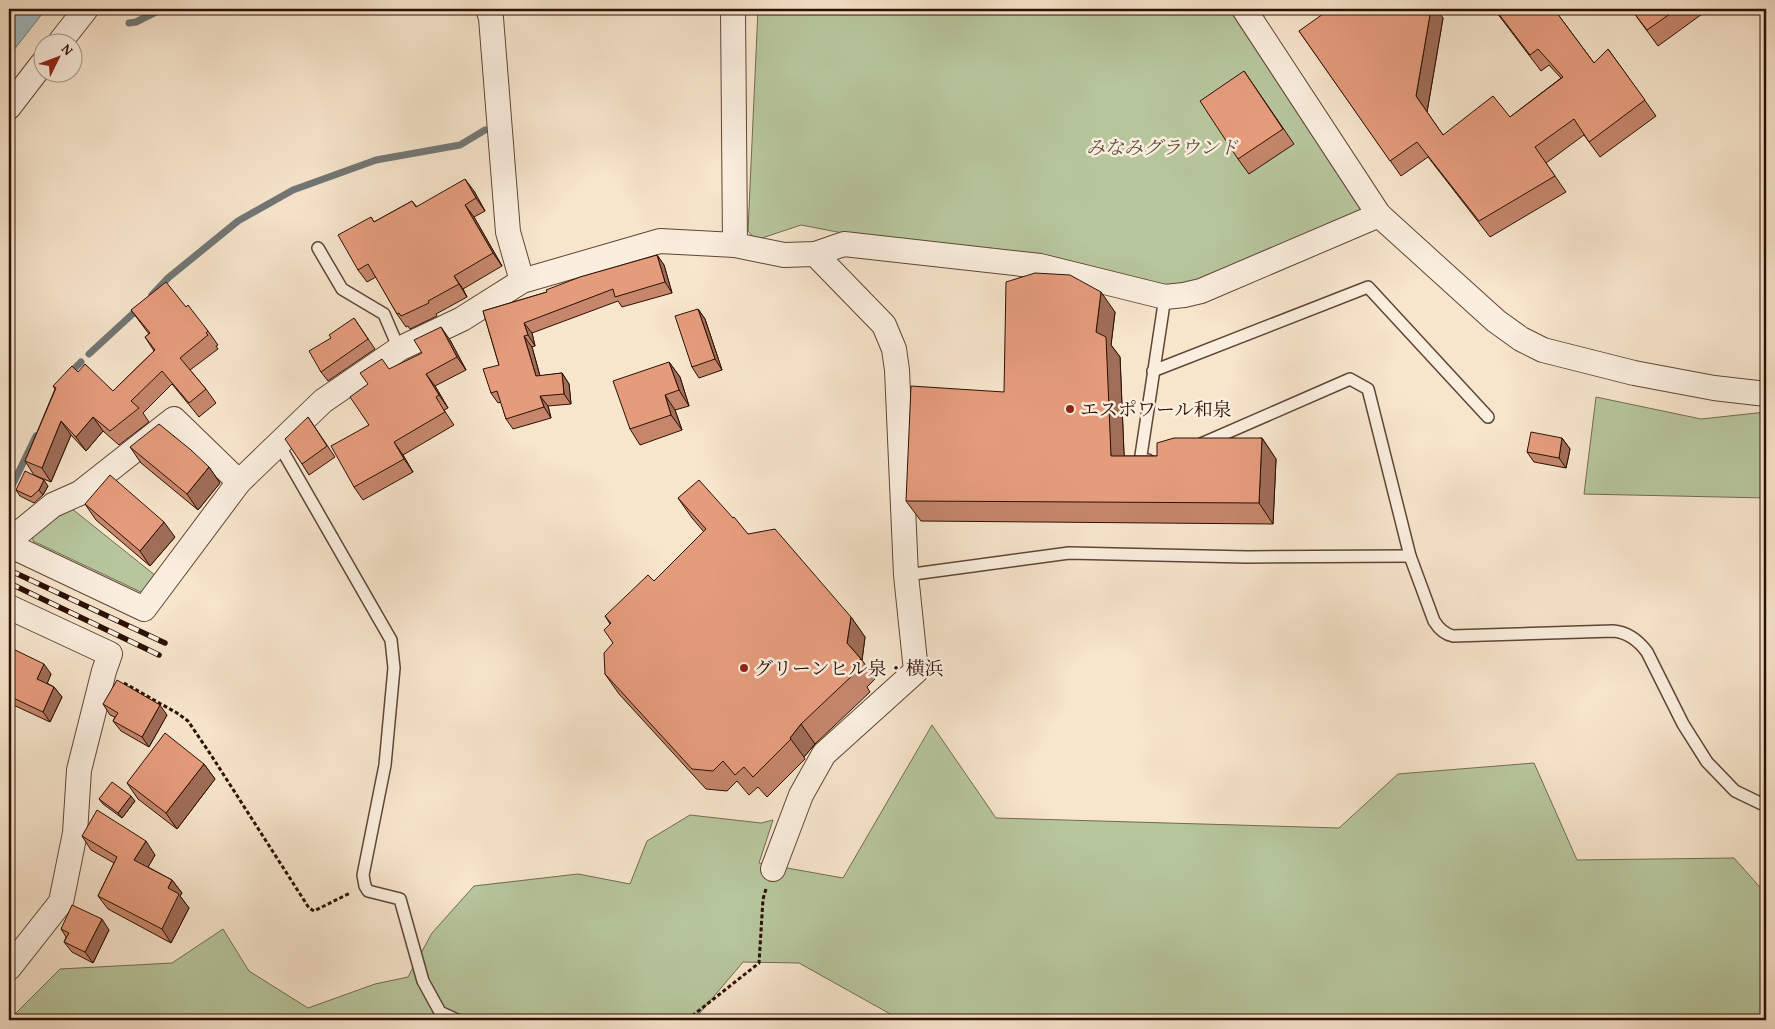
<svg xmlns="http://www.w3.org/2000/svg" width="1775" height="1029" font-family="'Gentium Book Plus','Noto Serif JP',serif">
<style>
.green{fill:#b7c69d;stroke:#726b50}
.water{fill:#a1bcc1;stroke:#727775}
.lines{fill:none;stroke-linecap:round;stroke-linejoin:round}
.stream{stroke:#727775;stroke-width:7}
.lane-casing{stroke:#5f4536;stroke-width:14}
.street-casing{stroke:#5f4536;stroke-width:26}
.path{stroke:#2c1004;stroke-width:3;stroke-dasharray:4 2.5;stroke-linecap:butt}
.lane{stroke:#faeede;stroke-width:11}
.street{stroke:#faeede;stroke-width:24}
.rail-casing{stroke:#2c1004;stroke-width:5.5}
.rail{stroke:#faeede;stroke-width:4;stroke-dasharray:11;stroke-linecap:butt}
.wall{fill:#c5866c;stroke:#2c1004}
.shaded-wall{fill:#a06d58;stroke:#2c1004}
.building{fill:#e59c7d;stroke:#2c1004}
.poi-dot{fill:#8f2418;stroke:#faeede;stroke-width:2}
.labels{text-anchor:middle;stroke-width:5;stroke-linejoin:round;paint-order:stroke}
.park-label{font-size:19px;font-style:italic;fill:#5d503a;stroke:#faeede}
.poi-label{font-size:19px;fill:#2c1004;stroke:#faeede;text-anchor:start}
</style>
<rect width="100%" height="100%" fill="#f7e5cc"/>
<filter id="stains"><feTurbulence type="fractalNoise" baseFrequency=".004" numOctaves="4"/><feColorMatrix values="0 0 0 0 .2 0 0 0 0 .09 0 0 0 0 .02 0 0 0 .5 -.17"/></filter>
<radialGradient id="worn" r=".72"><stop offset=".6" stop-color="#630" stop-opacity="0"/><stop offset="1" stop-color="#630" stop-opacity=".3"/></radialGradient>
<!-- green -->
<g class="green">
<polygon points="758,9 1237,9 1365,213 1308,243 1176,287 905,245 801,225 756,240 748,231"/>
<polygon points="1596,397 1701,419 1766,412 1766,498 1584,494"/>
<polygon points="71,508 156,576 143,593 33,541 32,528"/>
<polygon points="932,725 996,818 1339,828 1398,774 1534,763 1577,860 1734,858 1766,894 1766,1020 901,1020 799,963 743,962 694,1020 9,1020 60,969 172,963 223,929 249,971 308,1008 375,984 408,977 432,933 474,886 578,874 630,884 647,841 690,815 761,823 773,820 759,863 843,878"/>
</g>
<!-- water -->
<polygon class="water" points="9,9 46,9 9,56"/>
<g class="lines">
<!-- stream -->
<g class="stream">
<polyline points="129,23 136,22 162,9"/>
<polyline points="152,295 168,278 238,221 293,190 376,160 460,145 485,130"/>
<polyline points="89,354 139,308"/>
<polyline points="69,374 81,362"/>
<polyline points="9,492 36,436"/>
</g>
<defs>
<g id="lane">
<polyline points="318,248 342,289 384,314 399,349"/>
<polyline points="1153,371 1368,287 1488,417"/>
<polyline points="278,443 391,640 394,668 385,765 363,875 365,886 368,891 400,899 423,981 440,1012 457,1020"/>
<path d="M1201,444L1350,379L1368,389L1410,556L1434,621C1439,629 1444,634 1453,636L1613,631C1627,632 1638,640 1647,652L1683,724L1707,762L1735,791L1762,804H1766"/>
<polyline points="1148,460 1140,462 1165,297"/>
<polyline points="906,575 1069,553 1247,557 1410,556"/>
</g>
<g id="street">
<polyline points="488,9 491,18 508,232 522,281"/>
<polyline points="733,9 735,245"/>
<polyline points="1244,9 1379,215 1496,321 1521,339 1543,350 1634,373 1714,388 1766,394"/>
<polyline points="60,42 86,9"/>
<polyline points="9,107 42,64"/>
<polyline points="9,541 53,505 80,493 174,419 239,482"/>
<polyline points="9,545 144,609 239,482 323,401 399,349 462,319 522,281 660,241 735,245 784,255 815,254 844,244 1040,266 1165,297 1184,295 1201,291 1379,215"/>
<polyline points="9,607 110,654 104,671 79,770 75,833 61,902 9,968"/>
<polyline points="773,869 801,795 824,754 916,671 906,575 897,370 894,349 884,325 815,254"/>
</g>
</defs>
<!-- lane casing -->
<use href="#lane" class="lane-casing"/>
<!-- street casing -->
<use href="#street" class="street-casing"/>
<!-- path -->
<g class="path">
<polyline points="124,683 177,713 188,721 211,755 309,908 314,911 350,893"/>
<polyline points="687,1020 759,963 763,899 766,889"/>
</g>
<!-- lane -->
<use href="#lane" class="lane"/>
<!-- street -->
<use href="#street" class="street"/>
<defs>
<g id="rail">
<polyline points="9,570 165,643"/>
<polyline points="9,583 159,655"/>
</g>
</defs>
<!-- rail casing -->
<use href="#rail" class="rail-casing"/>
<!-- rail -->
<use href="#rail" class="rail"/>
</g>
<!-- wall -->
<g class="wall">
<polygon points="1494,9 1554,9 1594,63 1608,49 1656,116 1600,157 1584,135 1546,163 1566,192 1490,237 1428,157 1401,176 1299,31 1443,18 1427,112 1443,135 1510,117 1561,78 1549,65 1541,71"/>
<polygon points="1631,9 1709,9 1658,46"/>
<polygon points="1244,71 1294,144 1249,174 1238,159"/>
<polygon points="474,191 485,211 474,217 502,266 463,289 467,297 436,314 437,316 410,329 408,326 406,327 397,314 376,277 367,282 358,270 371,217 374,222 412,201 417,207"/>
<polygon points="657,255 664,265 672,293 622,307 618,301 532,333 535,346 532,347 540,376 562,373 569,384 571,404 548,406 551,418 513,429 506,419 501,402 498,403 491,393 499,365 483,311 547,292"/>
<polygon points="186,307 208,331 218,345 216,346 218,349 190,370 206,389 216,403 199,417 172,384 143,413 149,422 119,445 103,431 86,451 71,435 51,482 34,475 25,461 55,389 53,386 78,372 113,391 154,351 145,337 149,334 131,310"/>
<polygon points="698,309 705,319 722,370 699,378 692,367"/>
<polygon points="1115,312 1111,345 1120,357 1124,456 1157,456 1262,438 1276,459 1273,524 921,521 906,501 1004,392"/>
<polygon points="354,318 375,349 328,381 321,372"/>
<polygon points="450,340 466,370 435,386 448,408 444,410 454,425 403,455 413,472 363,500 354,487 369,425 368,384"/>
<polygon points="669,362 680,377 689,406 675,410 682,430 640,445 630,429"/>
<polygon points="308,417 335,457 309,475 302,464"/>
<polygon points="1562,438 1570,449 1566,468 1534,462 1527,452"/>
<polygon points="130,447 209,467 220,483 198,510 141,463"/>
<polygon points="48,486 43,495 34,503 20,496 16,490"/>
<polygon points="678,498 748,534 851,617 865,637 862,660 875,679 867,687 870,692 815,744 804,757 805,759 767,797 758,787 749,795 737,781 727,791 706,789 619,694 605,674 613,643 610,624 605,616 654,581 704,532 692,518"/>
<polygon points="85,504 175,537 150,566 96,520"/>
<polygon points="9,647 51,674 47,683 54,687 62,697 50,722 9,703"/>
<polygon points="103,704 167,715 149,747 121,731 113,721 115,717 110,715"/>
<polygon points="204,764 215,779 177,829 138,799 127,783"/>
<polygon points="99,799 135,801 122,818 103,804"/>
<polygon points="82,836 155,855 148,867 172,880 182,893 180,896 189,908 171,943 108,909 98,896 114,863 91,850"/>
<polygon points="61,929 109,930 93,963 72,952 64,942 66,937"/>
</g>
<!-- shaded-wall -->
<g class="shaded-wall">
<polygon points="1431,9 1437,9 1443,18 1427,112 1416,96"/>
<polygon points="465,179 474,191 485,211 476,198"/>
<polygon points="465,205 474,217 502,266 493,253"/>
<polygon points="657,255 664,265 672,293 665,282"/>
<polygon points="454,276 463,289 467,297 459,284"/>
<polygon points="1101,292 1115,312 1111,345 1120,357 1125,476 1111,456 1096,332"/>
<polygon points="698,309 705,319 722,370 715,359"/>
<polygon points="524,323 532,333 535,346 528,335"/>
<polygon points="441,327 450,340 466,370 457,357"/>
<polygon points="524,336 532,347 543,387 536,376"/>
<polygon points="669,362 680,377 689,406 679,390"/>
<polygon points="562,373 569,384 571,404 564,394"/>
<polygon points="426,374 435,386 448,408 439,395"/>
<polygon points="665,395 675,410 682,430 671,415"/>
<polygon points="540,396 548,406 551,418 544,407"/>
<polygon points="93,417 103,431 86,451 76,437"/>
<polygon points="61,421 71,435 51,482 42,468"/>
<polygon points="1262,438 1276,459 1273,524 1259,503"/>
<polygon points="1562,438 1570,449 1566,468 1559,458"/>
<polygon points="394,442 403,455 413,472 404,459"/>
<polygon points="209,467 220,483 198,510 187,494"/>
<polygon points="44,480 48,486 43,495 39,490"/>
<polygon points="164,522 175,537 150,566 140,551"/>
<polygon points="851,617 865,637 862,660 847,643"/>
<polygon points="44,664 51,674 45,689 37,679"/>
<polygon points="54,687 62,697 50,722 43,712"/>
<polygon points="160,705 167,715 149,747 142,737"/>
<polygon points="801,724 815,744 804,757 790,738"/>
<polygon points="204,764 215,779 177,829 166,813"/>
<polygon points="131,796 135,801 122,818 118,813"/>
<polygon points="146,841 155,855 144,874 134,860"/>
<polygon points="172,880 182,893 180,896 189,908 171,943 162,929 168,888"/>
<polygon points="102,919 109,930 93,963 85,952"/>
</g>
<!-- building -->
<g class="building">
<polygon points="1330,9 1431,9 1416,96 1443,135 1493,96 1510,117 1563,77 1538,49 1530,55 1495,9 1554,9 1594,63 1608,49 1645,100 1589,142 1574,119 1535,147 1555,176 1479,221 1417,142 1390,161 1299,31"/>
<polygon points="1631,9 1677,9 1647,30"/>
<polygon points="1244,71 1283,129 1238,159 1200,101"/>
<polygon points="465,179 476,198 465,205 493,253 454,276 459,284 428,301 429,303 401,316 399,313 397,314 368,264 358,270 338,235 371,217 374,222 412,201 416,207"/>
<polygon points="657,255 665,282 615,297 613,289 524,323 528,335 524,336 536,376 562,373 564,394 540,396 544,407 506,419 497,391 491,393 483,369 499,365 483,311 547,292 546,290 580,277"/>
<polygon points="1035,273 1070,275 1101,292 1096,332 1106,337 1111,456 1157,456 1157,443 1174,438 1262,438 1259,503 906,501 911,386 1004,392 1006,282"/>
<polygon points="166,282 186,307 188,305 208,331 206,333 208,335 180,358 206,389 189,403 162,371 131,401 139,408 110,431 93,417 76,437 61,421 42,468 25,461 56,388 53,386 72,366 78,372 85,364 113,391 155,350 145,337 150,333 131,310"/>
<polygon points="698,309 715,359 692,367 675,316"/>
<polygon points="354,318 368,339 321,372 309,351 331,338 329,335"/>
<polygon points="441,327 457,357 426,374 439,395 436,397 445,412 394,442 404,459 354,487 331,446 369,425 350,397 368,384 360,373 382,359 389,369 422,353 414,340"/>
<polygon points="669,362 679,390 665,395 671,415 630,429 613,381"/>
<polygon points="308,417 327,446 302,464 285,439"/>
<polygon points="159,424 191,450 209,467 187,494 130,447"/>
<polygon points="1531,432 1562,438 1559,458 1527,452"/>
<polygon points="25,471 44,480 39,490 31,497 16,490"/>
<polygon points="110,475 164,522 140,551 85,504"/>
<polygon points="699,480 733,518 734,517 748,534 775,529 851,617 847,643 861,659 852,667 856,672 801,724 790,738 791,739 753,777 744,767 735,775 723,761 713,771 692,769 605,674 604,653 613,643 604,630 611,623 605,616 648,575 654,581 706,529 678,498"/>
<polygon points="9,647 44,664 37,679 54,687 43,712 9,696"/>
<polygon points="117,680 160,705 142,737 113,721 118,713 103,704"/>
<polygon points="165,733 204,764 166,813 127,783"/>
<polygon points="112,782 131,796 118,813 99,799"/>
<polygon points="97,810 146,841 134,860 172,880 168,888 179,894 162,929 98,896 117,857 82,836"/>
<polygon points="72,905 102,919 85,952 64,942 69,933 61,929"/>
</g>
<!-- markers -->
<g class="poi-dot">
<circle cx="1070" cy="409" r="5"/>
<circle cx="744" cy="668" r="5"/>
</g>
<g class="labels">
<!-- park labels -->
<g class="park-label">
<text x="1162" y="154">みなみグラウンド</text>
</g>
<!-- poi labels -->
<g class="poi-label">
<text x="1080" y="416">エスポワール和泉</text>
<text x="754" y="675">グリーンヒル泉・横浜</text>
</g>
</g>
<!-- margin -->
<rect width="1775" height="1029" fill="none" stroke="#f7e5cc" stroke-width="30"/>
<rect x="10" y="10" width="1755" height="1009" fill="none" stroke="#2c1004" stroke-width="2.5"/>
<rect x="15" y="15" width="1745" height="999" fill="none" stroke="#2c1004"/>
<!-- north arrow -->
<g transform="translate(58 58) rotate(48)"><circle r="24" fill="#faeede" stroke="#a89587"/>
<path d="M0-4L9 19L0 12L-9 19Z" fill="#8f2418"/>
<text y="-8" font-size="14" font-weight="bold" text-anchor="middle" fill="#2c1004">N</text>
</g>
<rect width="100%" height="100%" filter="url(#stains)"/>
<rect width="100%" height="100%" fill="url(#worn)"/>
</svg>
